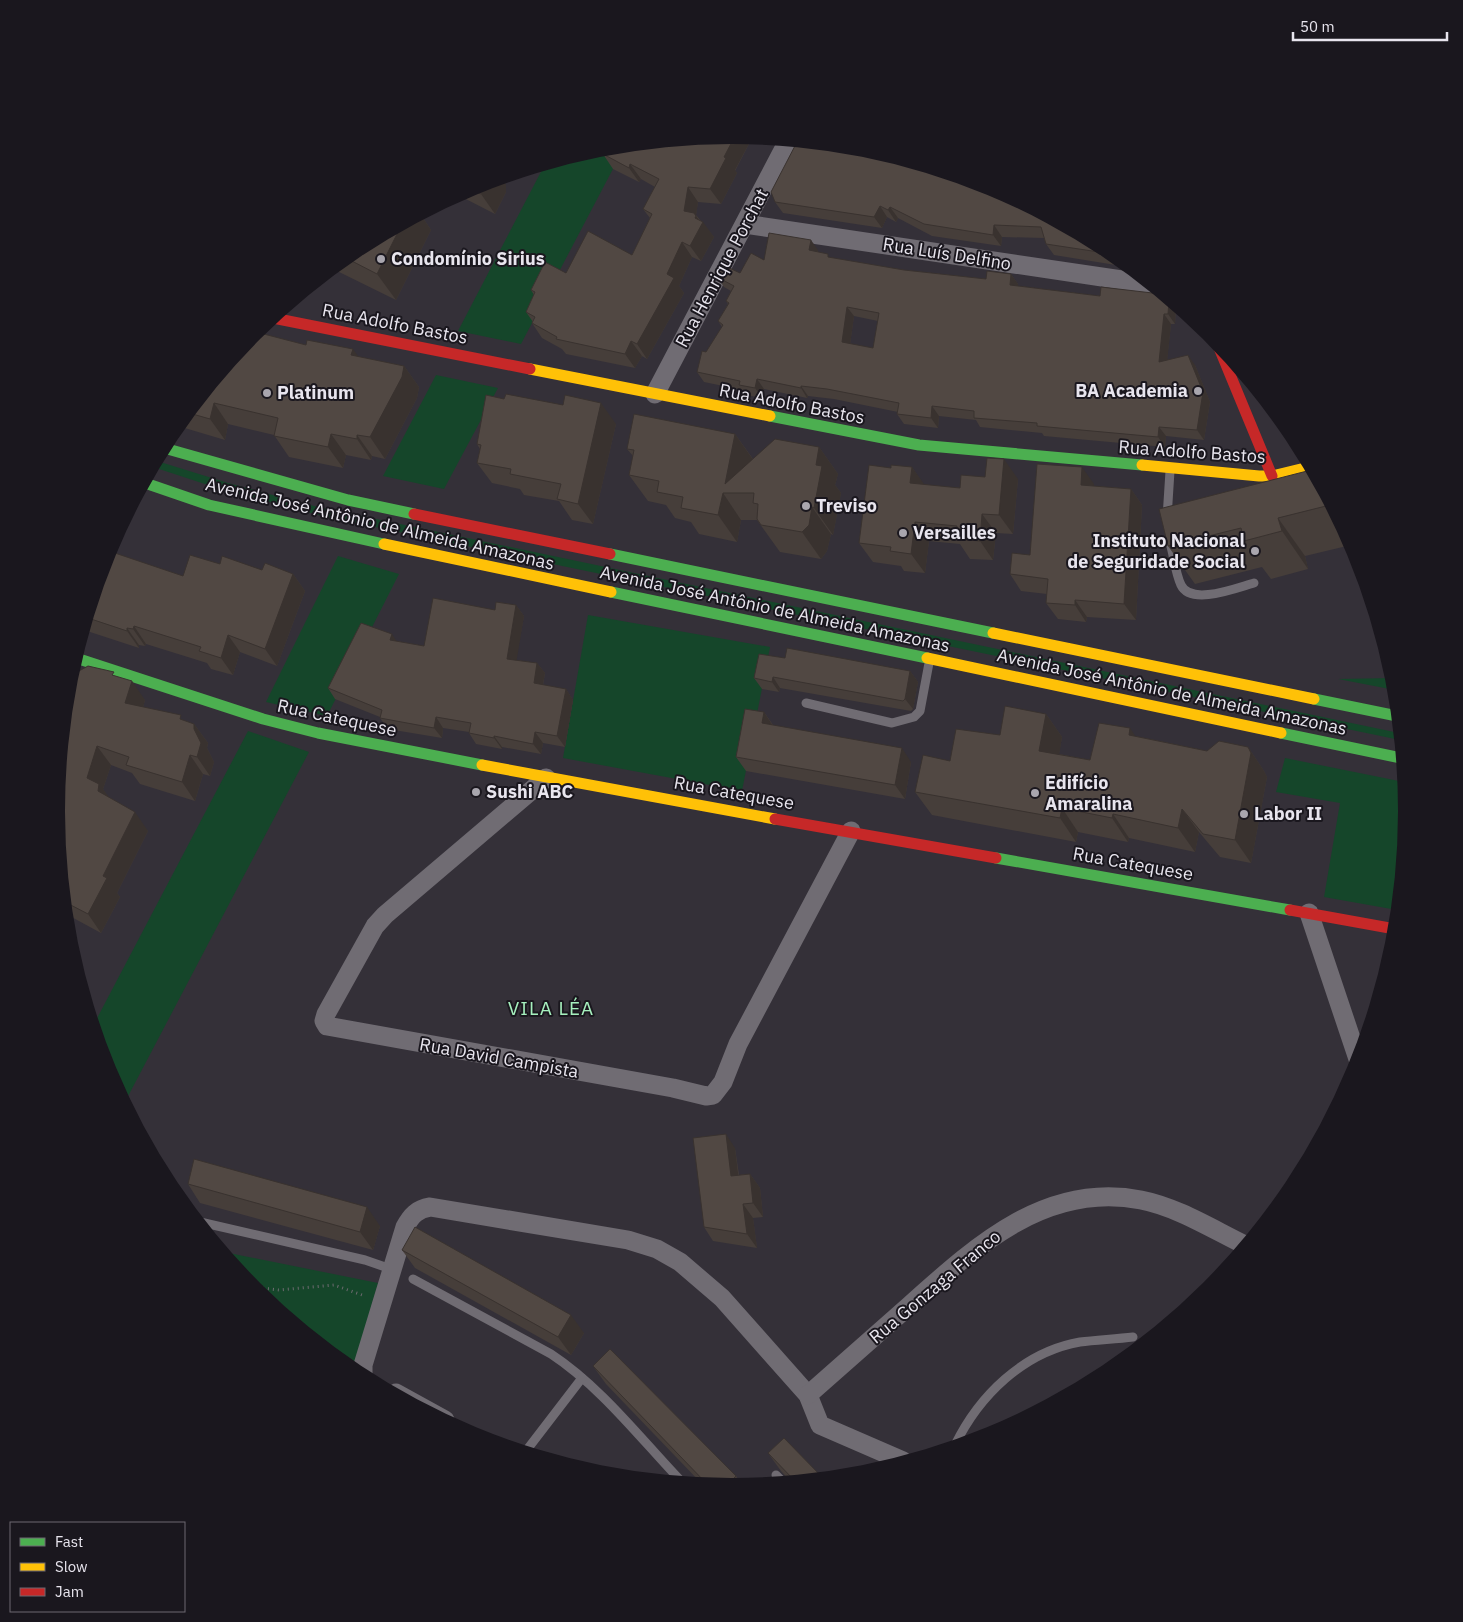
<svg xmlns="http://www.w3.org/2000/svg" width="1463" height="1622" font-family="'IBM Plex Sans',sans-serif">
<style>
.green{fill:#15462a}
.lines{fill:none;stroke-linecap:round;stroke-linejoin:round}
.path{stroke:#6d6b70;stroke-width:3;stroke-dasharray:1 4;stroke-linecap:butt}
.lane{stroke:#706c73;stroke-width:9}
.street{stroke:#706c73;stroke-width:19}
.fast{stroke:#4caf50;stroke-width:11}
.slow{stroke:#ffc107;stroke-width:11}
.jam{stroke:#c62828;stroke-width:11}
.wall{fill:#463e3a;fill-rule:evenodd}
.shaded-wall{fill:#39322f}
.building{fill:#514843;stroke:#39322f;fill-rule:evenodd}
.poi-dot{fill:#a9a6ae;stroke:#1a171e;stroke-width:2}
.labels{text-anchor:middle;stroke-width:4;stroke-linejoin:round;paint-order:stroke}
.street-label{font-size:18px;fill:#e8e5ee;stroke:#1a171e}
.poi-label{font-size:18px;font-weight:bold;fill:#e8e5ee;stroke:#1a171e;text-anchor:start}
.neighbourhood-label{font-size:19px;letter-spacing:1px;fill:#a6f0be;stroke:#1a171e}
</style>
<rect width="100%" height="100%" fill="#343038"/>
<!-- green -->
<g class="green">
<polygon points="625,146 521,344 458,331 544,166 600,149"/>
<polygon points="436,375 498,388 444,489 383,476"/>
<polygon points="157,461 228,483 314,506 1399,733 1400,740 322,516 214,487 153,467"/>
<polygon points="338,556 399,574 327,716 266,702"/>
<polygon points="588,615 770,647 742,791 563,758"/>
<polygon points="1393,678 1395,690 1338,679"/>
<polygon points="248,731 309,752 125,1102 108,1069 94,1024"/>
<polygon points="1285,758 1404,782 1407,811 1397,910 1324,897 1340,803 1276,792"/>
<polygon points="224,1252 378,1283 353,1370 254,1288"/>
</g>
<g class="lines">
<!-- path -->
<polyline class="path" points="253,1287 279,1290 334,1285 365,1296"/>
<!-- lane -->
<g class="lane">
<polyline points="1167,518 1170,471"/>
<path d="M1170,543C1174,556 1175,572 1181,585C1191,606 1236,588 1254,583"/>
<polyline points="806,703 892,723 914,717 920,711 929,663"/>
<polyline points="200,1222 365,1260 391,1269"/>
<path d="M413,1279L551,1354C601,1387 640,1438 681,1481"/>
<path d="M955,1445C979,1396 1023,1352 1080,1342C1097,1340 1116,1339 1133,1337"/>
<polyline points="526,1451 582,1378"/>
<polyline points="776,1475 782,1481"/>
</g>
<!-- street -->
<g class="street">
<polyline points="745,224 1149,284"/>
<polyline points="655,394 788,141"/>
<polyline points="546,778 385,915 375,926 326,1014 324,1021 327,1026 673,1088 706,1096 713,1095 723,1082 738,1044 851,831"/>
<polyline points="1309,913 1358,1059"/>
<path d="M363,1376V1365L405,1227C411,1216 417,1209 430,1207L628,1240L657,1249L680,1262L722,1298L808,1395L820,1425L903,1461"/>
<polyline points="396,1393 445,1420"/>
<path d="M808,1395C842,1365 876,1335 910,1305C975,1247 1046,1181 1141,1200C1177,1207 1212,1229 1245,1245"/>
</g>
<!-- fast -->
<g class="fast">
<polyline points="770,416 919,445 1142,465"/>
<polyline points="164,448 348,500 414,514"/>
<polyline points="145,483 209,505 384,544"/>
<polyline points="610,554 993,633"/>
<polyline points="611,592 927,658"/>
<polyline points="76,658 263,719 318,733 482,765"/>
<polyline points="1314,699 1397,716"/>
<polyline points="1281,733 1401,758"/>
<polyline points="996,858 1290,910"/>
</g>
<!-- slow -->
<g class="slow">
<polyline points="530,369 770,416"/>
<polyline points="1142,465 1259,476 1272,476 1309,467"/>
<polyline points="384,544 611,592"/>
<polyline points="993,633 1314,699"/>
<polyline points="927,658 1281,733"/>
<polyline points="482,765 775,819"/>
</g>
<!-- jam -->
<g class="jam">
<polyline points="273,318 530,369"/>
<polyline points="1217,343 1272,476"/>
<polyline points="414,514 610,554"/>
<polyline points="775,819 996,858"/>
<polyline points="1290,910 1395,929"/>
</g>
</g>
<!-- wall -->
<g class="wall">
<polygon points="732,136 752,138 735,171 737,173 721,204 698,202 696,215 714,237 701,261 692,257 679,286 684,293 647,359 642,356 635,368 566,354 562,349 542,338 532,323 533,322 526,312 534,295 531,290 566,273 632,255 650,218 643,209 655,187 641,179 639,182 613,169 603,154"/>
<polygon points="797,142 1107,250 1128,267 1054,255 1046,244 1044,238 1002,237 1001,246 932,236 898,218 896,222 887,217 882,228 783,213 775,202"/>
<polygon points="506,185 506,192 495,214 458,195 473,187"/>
<polygon points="421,215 431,230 396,300 333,269 357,249"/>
<path d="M818,250V252L831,258L904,270L986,279L1011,274L1018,284V286L1100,296L1161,294L1176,307L1175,324H1171L1167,360L1195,365L1210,402L1204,440L1166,436L1165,447L1044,436L1042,433L980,427L976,420L939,416L938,428L904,424L897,414L898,412L834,399L808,396L807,398L764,389L762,398L746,395L743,390L704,382L697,372L706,352L722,327L718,321L728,304L726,301L731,291L724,287L717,277L740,273L764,260ZM854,316L878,321L873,348L850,344Z"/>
<polygon points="254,333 359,357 404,366 419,387 417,398 385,459 372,456 371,460 346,455 343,468 289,457 274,435 228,424 225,440 178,426"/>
<polygon points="616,424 593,524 572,520 559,501 524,495 520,489 492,483 477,463 480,449 477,444"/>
<polygon points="735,434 753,459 819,447 838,474 835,485 841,493 833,535 831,534 827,551 821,559 780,552 757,520 741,520 737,542 699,534 691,522 675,518 666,505 648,501 629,475 633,456 627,449"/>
<polygon points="912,467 924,485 960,488 1018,479 1013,534 996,533 993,560 970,559 960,544 929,541 925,573 904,571 901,566 873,562 859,543 891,468"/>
<polygon points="1311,470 1351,545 1305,556 1308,569 1271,579 1262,567 1195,584 1168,546"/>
<polygon points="1094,484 1094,486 1131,489 1142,505 1136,620 1087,617 1086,622 1058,619 1046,603 1047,594 1021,591 1010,574 1030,555"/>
<polygon points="108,552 183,576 220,564 293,574 305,591 277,666 240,652 233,675 211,669 207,663 146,644 145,646 139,645 139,648 87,631 85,629"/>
<polygon points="516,605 524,616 516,660 537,663 545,673 543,685 566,689 573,700 565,747 543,743 541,754 502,747 502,749 476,744 469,733 469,732 443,728 442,738 388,729 380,718 380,717 335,699 328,688 396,641 424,646 495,610"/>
<polygon points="785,658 910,671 918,682 913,709 911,711 780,688 779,692 762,689 754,678"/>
<polygon points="117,677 145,700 143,707 194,724 208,743 207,748 214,762 210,776 203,774 195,801 140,784 132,773 111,765 103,789 108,797 148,831 117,893 120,897 101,933 66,914 56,811"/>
<polygon points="764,712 773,725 911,762 905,799 746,771 736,757"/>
<polygon points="1046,714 1062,737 1059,754 1090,760 1135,736 1207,751 1248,747 1264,771 1267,777 1251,863 1220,857 1199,832 1195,852 1129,838 1128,842 1078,832 1076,842 932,815 915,792 950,761 1000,735"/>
<polygon points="735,1148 739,1175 750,1174 760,1188 763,1217 753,1218 757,1248 713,1241 704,1227"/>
<polygon points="188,1184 380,1226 373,1250 200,1203"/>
<polygon points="402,1250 584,1333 571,1355 415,1268"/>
<polygon points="593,1366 736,1476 742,1485 731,1486 701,1483 606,1384"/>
<polygon points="768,1453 822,1477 790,1481 781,1471"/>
</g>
<!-- shaded-wall -->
<g class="shaded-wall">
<polygon points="735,136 752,138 735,170 737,173 721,204 710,189 724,157"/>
<polygon points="630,164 641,179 639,182 629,168"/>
<polygon points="502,178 506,185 506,192 495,214 481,194 486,183"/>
<polygon points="688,187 698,202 696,216 702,224 703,222 714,237 701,261 690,246 684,211"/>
<polygon points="880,206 887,217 882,228 874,217"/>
<polygon points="890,207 898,218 896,222 888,210"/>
<polygon points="421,215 431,230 396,300 377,274 401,226"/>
<polygon points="994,225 1002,237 1001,246 993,235"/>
<polygon points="811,240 818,250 816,260 809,250"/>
<polygon points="682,242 692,257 679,286 684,293 647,359 637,344 667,274"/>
<polygon points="1011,274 1018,284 1017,295 1010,285"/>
<polygon points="1169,301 1176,307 1175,324 1168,314"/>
<polygon points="847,307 854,316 849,352 842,342"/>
<polygon points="1164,314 1171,324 1166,372 1159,362"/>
<polygon points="631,341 642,356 635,368 625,354"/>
<polygon points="353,349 368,370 351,355"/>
<polygon points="1188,355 1195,365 1210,402 1204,440 1197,430"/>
<polygon points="404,366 419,387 417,398 385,459 370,437"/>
<polygon points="757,379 764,389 762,398 755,388"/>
<polygon points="801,386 808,396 807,398 801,388"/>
<polygon points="214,403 228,424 225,440 210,419"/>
<polygon points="601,403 616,424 593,524 578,504"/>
<polygon points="932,406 939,416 938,428 931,418"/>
<polygon points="1159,427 1166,436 1165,447 1158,437"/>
<polygon points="331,434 346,455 343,468 328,447"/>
<polygon points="735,434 754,461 725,484"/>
<polygon points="357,435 372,456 371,460 357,439"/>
<polygon points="819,447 838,474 835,485 841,493 833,535 814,508 816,465"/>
<polygon points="1004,459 1018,479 1013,534 999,515"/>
<polygon points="912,467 926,487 910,483"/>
<polygon points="1082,467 1094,484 1093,502 1081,485"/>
<polygon points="1131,489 1142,505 1136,620 1124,604"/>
<polygon points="723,493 741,520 737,542 718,515"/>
<polygon points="812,507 831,534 827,551 821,559 802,532"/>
<polygon points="982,514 996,533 993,560 980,541"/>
<polygon points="1278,518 1305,556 1308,569 1282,531"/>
<polygon points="915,522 929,541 925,573 911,554"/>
<polygon points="293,574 305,591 277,666 265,649"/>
<polygon points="1075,600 1087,617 1086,622 1075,605"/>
<polygon points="516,605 524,616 515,670 507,659"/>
<polygon points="134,626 146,644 145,646 133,629"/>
<polygon points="127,628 139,645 139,648 127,631"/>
<polygon points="392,634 399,645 390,640"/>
<polygon points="228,635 240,652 233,675 221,658"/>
<polygon points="537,663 545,673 541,694 534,683"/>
<polygon points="910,671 918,682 913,709 905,699"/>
<polygon points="773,677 780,688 779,692 772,682"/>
<polygon points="132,681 145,700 139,722 125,703"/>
<polygon points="566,689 573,700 565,747 557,736"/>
<polygon points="764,712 773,726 762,723"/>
<polygon points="1046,714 1062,737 1056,774 1039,751"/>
<polygon points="436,717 443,728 442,738 434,728"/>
<polygon points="194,724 208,743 207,748 214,762 210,776 197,757 194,729"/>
<polygon points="1130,728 1146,752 1129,735"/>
<polygon points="535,732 543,743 541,754 533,744"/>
<polygon points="494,736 502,747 502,749 494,738"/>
<polygon points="97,746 111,765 103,789 113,803 111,810 87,778"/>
<polygon points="1248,747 1264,771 1267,777 1251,863 1235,840"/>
<polygon points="902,748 911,762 905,799 895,785"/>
<polygon points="190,755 203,774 195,801 182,782"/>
<polygon points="1062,808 1078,832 1076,842 1060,818"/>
<polygon points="1182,809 1199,832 1195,852 1178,828"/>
<polygon points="135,812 148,831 117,893 120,897 101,933 88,914 103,876"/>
<polygon points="1113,814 1129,838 1128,842 1112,818"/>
<polygon points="726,1134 735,1148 740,1190 731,1176"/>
<polygon points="750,1174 760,1188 763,1217 753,1203"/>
<polygon points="743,1204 753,1218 757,1248 747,1234"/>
<polygon points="367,1207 380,1226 373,1250 360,1232"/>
<polygon points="571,1315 584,1333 571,1355 558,1337"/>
</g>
<!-- building -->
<g class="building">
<polygon points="732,136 735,136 724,157 726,158 710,189 688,187 684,211 694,213 696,216 695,218 703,222 690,246 682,242 667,274 674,278 637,344 631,341 625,354 556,339 557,337 532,323 535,317 526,312 535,292 531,290 545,262 566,273 588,231 632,255 652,214 643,209 659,179 630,164 629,168 603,154 606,148"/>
<polygon points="797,142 864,149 990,187 1107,250 1112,254 1046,244 1041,227 994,225 993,235 924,224 890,207 888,210 880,206 874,217 775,202 771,192"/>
<polygon points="486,183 481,194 470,189 473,187"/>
<polygon points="401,226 377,274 346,258 357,249"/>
<path d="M769,233L811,240L809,250L828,254V257L904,270L986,279L987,271L1011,274L1010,285L1100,296L1101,287L1161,294L1169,301L1168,314H1164L1159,362L1188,355L1203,392L1197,430L1159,427L1158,437L1037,426V423L974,418V411L932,406L931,418L897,414L899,403L827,389L801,386V388L757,379L755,388L739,385L740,381L697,372L702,351L706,352L723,325L718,321L729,303L726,301L734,286L717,277L723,265L740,273L751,253L764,260ZM847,307L879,313L873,348L842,342Z"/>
<polygon points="256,332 306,345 307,340 353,349 351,355 404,366 402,377 370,437 357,435 357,439 331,434 328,447 274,436 278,418 214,403 210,419 189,413"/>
<polygon points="506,394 563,405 565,395 601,403 578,504 557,499 561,484 510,474 511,469 477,463 481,445 477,444 486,395 504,399"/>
<polygon points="634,414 735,434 725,484 775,439 819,447 816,465 822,466 814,508 812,507 809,525 802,532 761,525 757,519 758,504 753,503 754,493 723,493 718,515 681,508 683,497 657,492 659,481 629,475 634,450 627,449"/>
<polygon points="987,458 1004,459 999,515 982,514 980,541 956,539 957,526 915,522 911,554 890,551 891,547 859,543 869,465 891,468 891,465 912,467 910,483 960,488 961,475 985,477"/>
<polygon points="1037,464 1082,467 1081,485 1131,489 1124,604 1075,600 1075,605 1046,603 1048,579 1010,574 1012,553 1030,555"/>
<polygon points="1311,470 1330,505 1278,518 1282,531 1244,541 1241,528 1168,546 1159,509"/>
<polygon points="109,551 183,576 190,555 220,564 222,556 262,570 265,563 293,574 265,649 228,635 221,658 199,651 201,647 134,626 133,629 127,628 127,631 88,618"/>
<polygon points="433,598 495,610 496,602 516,605 507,659 537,663 534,683 566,689 557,736 535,732 533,744 494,736 494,738 469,733 471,723 436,717 434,728 380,718 382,710 328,688 361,623 392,634 390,640 424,646"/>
<polygon points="787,648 910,671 905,699 903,701 773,677 772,682 754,678 759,654 785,658"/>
<polygon points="88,666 114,672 112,675 132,681 125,703 181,715 180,719 194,724 194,729 201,743 197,757 190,755 182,782 126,765 129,757 97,746 87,778 99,784 98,791 135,812 103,876 107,878 88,914 65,902 56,811 68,688 79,671"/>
<polygon points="1005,706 1046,714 1039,751 1090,760 1099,723 1130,728 1129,735 1207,751 1219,741 1248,747 1251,753 1235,840 1203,834 1182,809 1178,828 1113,814 1112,818 1062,808 1060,818 915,792 923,755 950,761 956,729 1000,735"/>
<polygon points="745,709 764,712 762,723 902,748 895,785 736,757"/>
<polygon points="726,1134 731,1176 750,1174 753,1203 743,1204 747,1234 704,1227 693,1138"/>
<polygon points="194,1159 367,1207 360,1232 188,1184"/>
<polygon points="415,1227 571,1315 558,1337 402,1250"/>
<polygon points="610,1349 736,1476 726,1486 707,1484 593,1366"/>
<polygon points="784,1438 822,1477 794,1480 768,1453"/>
</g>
<!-- markers -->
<g class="poi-dot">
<circle cx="381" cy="259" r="5"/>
<circle cx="1198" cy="391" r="5"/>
<circle cx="267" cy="393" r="5"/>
<circle cx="806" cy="506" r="5"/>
<circle cx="903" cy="533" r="5"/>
<circle cx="1255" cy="551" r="5"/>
<circle cx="476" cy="792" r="5"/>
<circle cx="1035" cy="793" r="5"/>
<circle cx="1244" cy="814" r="5"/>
</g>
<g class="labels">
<!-- street labels -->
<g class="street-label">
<text transform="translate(947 254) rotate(9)" y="6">Rua Luís Delfino</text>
<text transform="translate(722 268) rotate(-62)" y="6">Rua Henrique Porchat</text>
<text transform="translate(395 324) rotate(11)" y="6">Rua Adolfo Bastos</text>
<text transform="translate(792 404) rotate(11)" y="6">Rua Adolfo Bastos</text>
<text transform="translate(1192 452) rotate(4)" y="6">Rua Adolfo Bastos</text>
<text transform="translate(380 524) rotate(13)" y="6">Avenida José Antônio de Almeida Amazonas</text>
<text transform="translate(775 609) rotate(12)" y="6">Avenida José Antônio de Almeida Amazonas</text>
<text transform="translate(1172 692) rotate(12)" y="6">Avenida José Antônio de Almeida Amazonas</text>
<text transform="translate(337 718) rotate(12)" y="6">Rua Catequese</text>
<text transform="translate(734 793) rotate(10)" y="6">Rua Catequese</text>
<text transform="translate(1133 864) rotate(10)" y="6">Rua Catequese</text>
<text transform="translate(499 1058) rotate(10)" y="6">Rua David Campista</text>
<text transform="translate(935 1287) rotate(-40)" y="6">Rua Gonzaga Franco</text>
</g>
<!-- poi labels -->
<g class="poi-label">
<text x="391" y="265">Condomínio Sirius</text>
<text x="1188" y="397" text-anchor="end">BA Academia</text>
<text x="277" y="399">Platinum</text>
<text x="816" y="512">Treviso</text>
<text x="913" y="539">Versailles</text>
<text x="1245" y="547" text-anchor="end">Instituto Nacional<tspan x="1245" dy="21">de Seguridade Social</tspan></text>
<text x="1045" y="789">Edifício<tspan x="1045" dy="21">Amaralina</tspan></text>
<text x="486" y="798">Sushi ABC</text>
<text x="1254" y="820">Labor II</text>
</g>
<!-- neighbourhood labels -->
<g class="neighbourhood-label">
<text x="551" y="1015">VILA LÉA</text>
</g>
</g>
<!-- crop -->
<path d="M0 0H1463V1622H0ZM731 144H732A666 666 0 0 1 1398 810V812A666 666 0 0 1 732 1478H731A666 666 0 0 1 65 812V810A666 666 0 0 1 731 144Z" fill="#1a171e" fill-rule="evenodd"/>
<!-- legend -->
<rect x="10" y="1522" width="175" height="90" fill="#1a171e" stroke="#6c6971"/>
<rect x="20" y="1538" width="25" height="8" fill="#4caf50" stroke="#6c6971"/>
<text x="55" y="1547" font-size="15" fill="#e8e5ee">Fast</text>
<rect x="20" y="1563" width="25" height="8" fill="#ffc107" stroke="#6c6971"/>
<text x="55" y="1572" font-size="15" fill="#e8e5ee">Slow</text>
<rect x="20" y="1588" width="25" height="8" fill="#c62828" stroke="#6c6971"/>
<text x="55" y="1597" font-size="15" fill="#e8e5ee">Jam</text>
<!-- scale -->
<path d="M1293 32v8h154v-8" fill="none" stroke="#e8e5ee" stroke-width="2.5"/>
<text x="1300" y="32" font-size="15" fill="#e8e5ee" stroke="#1a171e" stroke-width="4" paint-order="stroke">50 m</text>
</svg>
